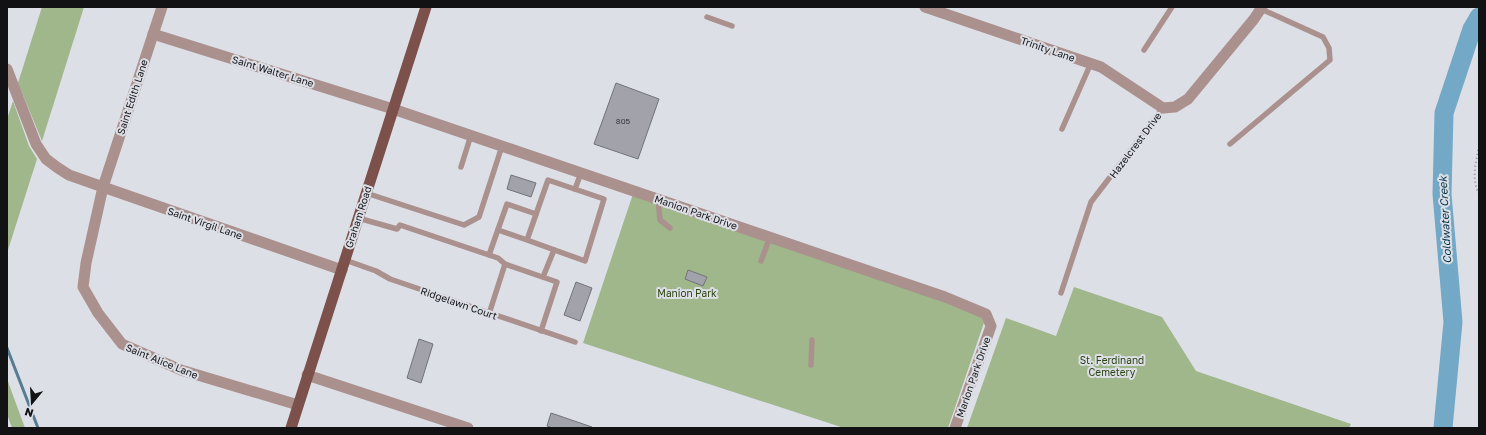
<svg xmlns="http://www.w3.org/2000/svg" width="1486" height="435" font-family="'Golos Text',sans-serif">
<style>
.green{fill:#9fb78b}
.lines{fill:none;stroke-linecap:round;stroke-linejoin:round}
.stream{stroke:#567c91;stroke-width:3}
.river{stroke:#73a9c6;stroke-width:19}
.building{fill:#a1a2aa;stroke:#72737a}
.path{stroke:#8b8c92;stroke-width:2;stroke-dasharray:1 3;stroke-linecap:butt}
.service{stroke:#ab918d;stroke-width:5.5}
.minor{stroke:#ab918d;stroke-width:11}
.primary{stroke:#7c504b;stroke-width:11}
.labels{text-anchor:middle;stroke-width:4;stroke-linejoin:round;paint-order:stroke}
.number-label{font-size:8px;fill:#36363a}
.street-label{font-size:10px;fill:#121215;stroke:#dddfe7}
.park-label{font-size:10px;fill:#2b4311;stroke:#dddfe7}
.water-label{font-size:11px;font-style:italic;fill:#06364b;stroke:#dddfe7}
</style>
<rect width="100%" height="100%" fill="#dddfe7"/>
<!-- green -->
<g class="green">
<polygon points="42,7 84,7 42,141 18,83"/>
<polygon points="13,101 29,146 37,159 7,253 7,119"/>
<polygon points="634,191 988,311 948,428 844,428 583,343"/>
<polygon points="1074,287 1162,317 1196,371 1351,424 1349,428 967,428 1006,318 1056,336"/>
<polygon points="7,379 25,428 12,428 7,414"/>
</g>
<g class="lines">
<!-- stream -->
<polyline class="stream" points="7,348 38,428"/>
<!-- river -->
<polyline class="river" points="1443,428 1453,322 1442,194 1444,113 1472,29 1479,17"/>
</g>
<!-- building -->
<g class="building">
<polygon points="616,83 659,99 638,159 594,144"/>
<polygon points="511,175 536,183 531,197 507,189"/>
<polygon points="688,270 707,277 703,286 685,279"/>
<polygon points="576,282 592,288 580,321 564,315"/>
<polygon points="419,339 433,344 421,383 407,378"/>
<polygon points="551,413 592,427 591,428 553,428 547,426"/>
</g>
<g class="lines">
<!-- path -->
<path class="path" d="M1479,146C1476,162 1471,178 1479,194"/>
<!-- service -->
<g class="service">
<polyline points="707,17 732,26"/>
<polyline points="1144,50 1172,7"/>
<polyline points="1062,129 1091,63"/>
<polyline points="1230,144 1330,60 1329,48 1323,37 1261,9"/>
<polyline points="461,167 471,135"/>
<polyline points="575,189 581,173"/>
<polyline points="366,193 464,225 479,217 502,146"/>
<polyline points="658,199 660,220 670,228"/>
<polyline points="358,218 397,229 400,225 498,258 505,264"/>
<polyline points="498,230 527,240 548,180 604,199 585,261 527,240"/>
<polyline points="489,255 507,204 536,214"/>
<polyline points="345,260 376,271 390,279 575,342"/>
<polyline points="761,261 770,237"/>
<polyline points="543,277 554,250"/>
<polyline points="1061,293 1091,202 1163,108"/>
<polyline points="489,314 505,264 557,282 541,331"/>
<polyline points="811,365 812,340"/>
</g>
<!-- minor -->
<g class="minor">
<polyline points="162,7 103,187 86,263 83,287 98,313 122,344 181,370 298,405"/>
<polyline points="925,7 1101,67 1163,108 1175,107 1188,99 1254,19 1262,7"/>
<polyline points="153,34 393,109 945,297 986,314 991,326 955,428"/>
<polyline points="7,69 36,144 46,159 58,168 69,175 103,187 342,270"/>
<polyline points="307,375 468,428"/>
</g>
<!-- primary -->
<polyline class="primary" points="291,428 426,7"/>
</g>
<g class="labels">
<!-- number labels -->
<g class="number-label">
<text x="623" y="124">805</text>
</g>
<!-- street labels -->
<g class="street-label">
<text transform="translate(1048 49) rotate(19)" y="4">Trinity Lane</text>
<text transform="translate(273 71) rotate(17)" y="4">Saint Walter Lane</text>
<text transform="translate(132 97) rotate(-72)" y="4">Saint Edith Lane</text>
<text transform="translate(1135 145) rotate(-53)" y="4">Hazelcrest Drive</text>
<text transform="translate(696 212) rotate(19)" y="4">Manion Park Drive</text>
<text transform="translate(358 217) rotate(-72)" y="4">Graham Road</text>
<text transform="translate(205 223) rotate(19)" y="4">Saint Virgil Lane</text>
<text transform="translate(459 303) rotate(19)" y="4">Ridgelawn Court</text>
<text transform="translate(162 361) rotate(22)" y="4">Saint Alice Lane</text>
<text transform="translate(973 377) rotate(-71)" y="4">Marion Park Drive</text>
</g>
<!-- park labels -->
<g class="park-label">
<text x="687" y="297">Manion Park</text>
<text x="1112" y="364">St. Ferdinand<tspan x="1112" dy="12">Cemetery</tspan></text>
</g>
<!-- water labels -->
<g class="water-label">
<text transform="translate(1445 220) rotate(-93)" y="4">Coldwater Creek</text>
</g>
</g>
<!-- border -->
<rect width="1486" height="435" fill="none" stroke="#121215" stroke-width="16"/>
<!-- north arrow -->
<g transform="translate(32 403) rotate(198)" stroke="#dddfe7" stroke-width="3" paint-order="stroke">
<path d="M0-3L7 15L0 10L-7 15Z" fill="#121215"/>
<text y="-6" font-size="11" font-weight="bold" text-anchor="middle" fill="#121215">N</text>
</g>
</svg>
